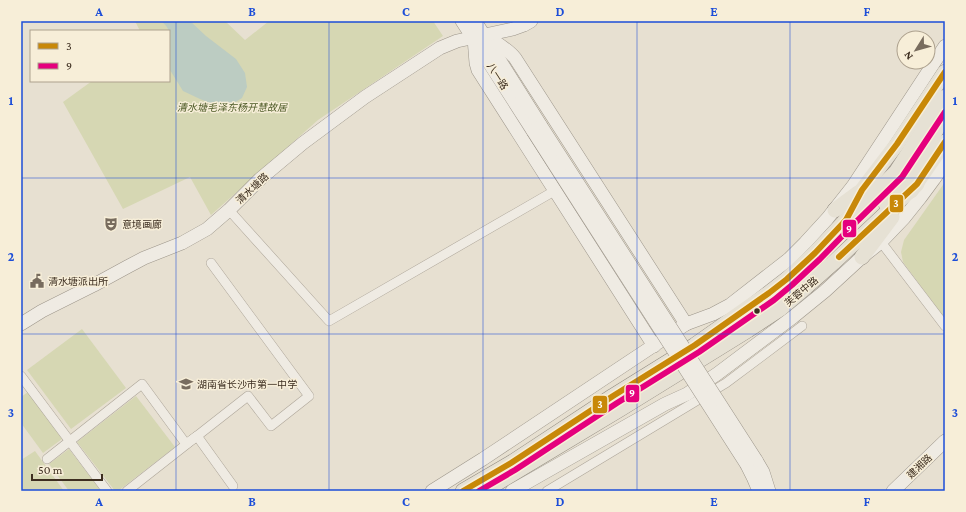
<svg xmlns="http://www.w3.org/2000/svg" width="966" height="512" font-family="'Crimson Pro','Noto Sans SC',serif">
<style>
.green{fill:#d6d7b3}
.water{fill:#bcccc2}
.lines{fill:none;stroke-linecap:round;stroke-linejoin:round}
.street-casing{stroke:#ada599;stroke-width:10}
.secondary-casing{stroke:#9c958a;stroke-width:14}
.primary-casing{stroke:#928b80;stroke-width:16}
.street{stroke:#efebe3;stroke-width:9}
.secondary{stroke:#efebe3;stroke-width:13}
.primary{stroke:#e6e1d4;stroke-width:15}
.secondary-bridge-casing{stroke:#9c958a;stroke-width:14;stroke-linecap:butt}
.secondary-bridge{stroke:#efebe3;stroke-width:13}
.bus-1-casing{stroke:#f7eed8;stroke-width:9}
.bus-2-casing{stroke:#f7eed8;stroke-width:9}
.bus-1{stroke:#c88808;stroke-width:6}
.bus-2{stroke:#e5007d;stroke-width:6}
.grid{fill:none;stroke:#1d4ed8;stroke-width:1;stroke-opacity:0.55}
.bus-dot{fill:#3d2e20;stroke:#f7eed8;stroke-width:1.5}
.labels{text-anchor:middle;stroke-width:3;stroke-linejoin:round;paint-order:stroke}
.street-label{font-size:10px;fill:#3d2e20;stroke:#f7eed8}
.park-label{font-size:10px;font-style:italic;fill:#4d5a26;stroke:#f7eed8}
.poi-label{font-size:10px;fill:#3d2e20;stroke:#f7eed8;text-anchor:start}
.line-badge{stroke:#f7eed8;stroke-width:1.5}
.badge-label{font-size:11px;text-anchor:middle;font-weight:bold;fill:#fff}
.neatline{fill:none;stroke:#1d4ed8;stroke-width:1.5}
.grid-label{font-size:13px;text-anchor:middle;font-weight:bold;fill:#1d4ed8}
</style>
<rect width="100%" height="100%" fill="#e7e0d1"/>
<!-- green -->
<g class="green">
<polygon points="135,21 225,21 245,40 269,21 433,21 443,36 318,120 211,215 190,177 123,209 63,102 92,81 169,81 169,31 140,31"/>
<polygon points="945,182 945,319 903,262 901,252 904,240"/>
<polygon points="82,329 126,388 71,429 27,370"/>
<polygon points="28,392 62,439 43,453 21,423 21,397"/>
<polygon points="136,396 175,447 118,491 115,491 77,442"/>
<polygon points="69,449 101,491 69,491 49,464"/>
<polygon points="35,451 64,491 21,491 21,460"/>
</g>
<!-- water -->
<path class="water" d="M161,21H190L206,36L236,59L245,73L247,87L242,98L229,106H218L200,99L183,91L170,70L169,65L170,35C168,28 168,27 161,21Z"/>
<g class="lines">
<defs>
<g id="street">
<polyline points="229,210 329,321 556,190"/>
<polyline points="881,242 945,326"/>
<polyline points="21,376 107,491"/>
<polyline points="47,459 142,384 186,444 197,436 233,486"/>
<polyline points="127,491 248,396 271,426 309,396 211,263"/>
<polyline points="547,491 726,383 802,326"/>
</g>
<g id="secondary">
<polyline points="462,21 533,131"/>
<polyline points="475,21 541,126"/>
<path d="M484,35C495,42 507,48 515,58L686,324"/>
<polyline points="474,38 476,63 478,70 654,346"/>
<polyline points="21,324 42,311 94,285 127,267 144,258 182,243 207,229 229,210 260,179 303,143 365,97 440,48 457,41 513,29 524,25 531,21"/>
<polyline points="756,460 763,472 769,491"/>
<polyline points="747,465 753,477 759,491"/>
<polyline points="432,491 483,459 686,324 713,314 730,305 789,259 805,243 827,219 853,186 945,46"/>
<polyline points="512,491 665,404 687,394 717,374 793,317 825,291 862,257 881,242 904,218 920,198 934,179 945,163"/>
<polyline points="893,491 945,441"/>
</g>
<g id="primary">
<polyline points="911,191 945,142"/>
<polyline points="886,204 945,117"/>
<polyline points="835,210 858,193"/>
<polyline points="852,210 862,190 897,144 945,72"/>
<polyline points="862,257 892,217"/>
<polyline points="463,491 511,463 613,396 695,345 769,293 787,279 815,253 846,220 878,190 896,172 945,97"/>
<polyline points="484,491 622,408 748,330 780,309 806,287 833,263 917,184"/>
</g>
</defs>
<!-- street casing -->
<use href="#street" class="street-casing"/>
<!-- secondary casing -->
<use href="#secondary" class="secondary-casing"/>
<!-- primary casing -->
<use href="#primary" class="primary-casing"/>
<!-- street -->
<use href="#street" class="street"/>
<!-- secondary -->
<use href="#secondary" class="secondary"/>
<!-- primary -->
<use href="#primary" class="primary"/>
<defs>
<g id="secondary-bridge">
<polyline points="541,126 756,460"/>
<polyline points="533,131 747,465"/>
</g>
</defs>
<!-- secondary-bridge casing -->
<use href="#secondary-bridge" class="secondary-bridge-casing"/>
<!-- secondary-bridge -->
<use href="#secondary-bridge" class="secondary-bridge"/>
<defs>
<g id="bus-1">
<polyline points="839,257 917,184 945,142"/>
<polyline points="463,491 511,463 613,396 695,345 769,293 787,279 815,253 846,220 862,190 897,144 945,72"/>
</g>
<polyline id="bus-2" points="479,491 515,470 617,403 699,352 774,300 792,285 820,259 852,226 902,177 945,112"/>
</defs>
<!-- bus-1 casing -->
<use href="#bus-1" class="bus-1-casing"/>
<!-- bus-2 casing -->
<use href="#bus-2" class="bus-2-casing"/>
<!-- bus-1 -->
<use href="#bus-1" class="bus-1"/>
<!-- bus-2 -->
<use href="#bus-2" class="bus-2"/>
</g>
<!-- grid -->
<path class="grid" d="M176,21V491M329,21V491M483,21V491M637,21V491M790,21V491M21,178H945M21,334H945"/>
<!-- icons -->
<defs>
<symbol id="theatre-bare" viewBox="-9 -9 18 18"><path d="M-5-5.5Q0-4 5-5.5V0Q5 5 0 6Q-5 5-5 0ZM-3.3-2.5H-1v1.5H-3.3ZM1-2.5H3.3v1.5H1ZM-2.8 1Q0 5.5 2.8 1Z" fill="#786c5e" stroke="#f7eed8" stroke-width="2.5" paint-order="stroke"/></symbol>
<symbol id="civic-bare" viewBox="-9 -9 18 18"><path d="M-.6-6.5H3V-4.5H.6V-3L4-1V1h2V6H-6V1h2V-1L-.6-3ZM-1.2 2.5V6h2.4V2.5Z" fill="#786c5e" stroke="#f7eed8" stroke-width="2.5" paint-order="stroke"/></symbol>
<symbol id="school-bare" viewBox="-9 -9 18 18"><path d="M0-5L7-2L0 1L-7-2ZM-4 1L0 2.5L4 1V4Q0 6-4 4Z" fill="#786c5e" stroke="#f7eed8" stroke-width="2.5" paint-order="stroke"/></symbol>
</defs>
<g fill-rule="evenodd">
<use href="#theatre-bare" x="101" y="214" width="20" height="20"/>
<use href="#civic-bare" x="27" y="271" width="20" height="20"/>
<use href="#school-bare" x="176" y="374" width="20" height="20"/>
</g>
<!-- markers -->
<circle class="bus-dot" cx="757" cy="311" r="3.5"/>
<g class="labels">
<!-- street labels -->
<g class="street-label">
<text transform="translate(498 76) rotate(57)" y="4">八一路</text>
<text transform="translate(252 188) rotate(-43)" y="4">清水塘路</text>
<text transform="translate(801 291) rotate(-40)" y="4">芙蓉中路</text>
<text transform="translate(919 466) rotate(-44)" y="4">建湘路</text>
</g>
<!-- park labels -->
<g class="park-label">
<text x="232" y="111">清水塘毛泽东杨开慧故居</text>
</g>
<!-- poi labels -->
<g class="poi-label">
<text x="122" y="228">意境画廊</text>
<text x="48" y="285">清水塘派出所</text>
<text x="197" y="388">湖南省长沙市第一中学</text>
</g>
</g>
<g class="line-badge">
<rect x="889" y="194" width="15" height="19" rx="4" fill="#c88808"/>
<rect x="842" y="219" width="15" height="19" rx="4" fill="#e5007d"/>
<rect x="625" y="384" width="15" height="19" rx="4" fill="#e5007d"/>
<rect x="592" y="395" width="16" height="19" rx="4" fill="#c88808"/>
</g>
<g class="badge-label">
<text x="896" y="207">3</text>
<text x="849" y="233">9</text>
<text x="632" y="397">9</text>
<text x="600" y="408">3</text>
</g>
<!-- border -->
<rect width="966" height="512" fill="none" stroke="#f7eed8" stroke-width="44"/>
<!-- legend -->
<rect x="30" y="30" width="140" height="52" fill="#f7eed8" stroke="#ada18e"/>
<rect x="38" y="43" width="20" height="6" fill="#c88808" stroke="#ada18e"/>
<text x="66" y="50" font-size="12" fill="#3d2e20">3</text>
<rect x="38" y="63" width="20" height="6" fill="#e5007d" stroke="#ada18e"/>
<text x="66" y="70" font-size="12" fill="#3d2e20">9</text>
<!-- north arrow -->
<g transform="translate(916 50) rotate(233)"><circle r="19" fill="#f7eed8" stroke="#ada18e"/>
<path d="M0-3L7 15L0 10L-7 15Z" fill="#786c5e"/>
<text y="-6" font-size="11" font-weight="bold" text-anchor="middle" fill="#3d2e20">N</text>
</g>
<!-- scale -->
<path d="M32 474v6h70v-6" fill="none" stroke="#3d2e20" stroke-width="2"/>
<text x="38" y="474" font-size="12" fill="#3d2e20" stroke="#f7eed8" stroke-width="3" paint-order="stroke">50 m</text>
<rect x="22" y="22" width="922" height="468" class="neatline"/>
<g class="grid-label">
<text x="99" y="16">A</text>
<text x="252" y="16">B</text>
<text x="406" y="16">C</text>
<text x="560" y="16">D</text>
<text x="714" y="16">E</text>
<text x="867" y="16">F</text>
<text x="11" y="105">1</text>
<text x="955" y="105">1</text>
<text x="11" y="261">2</text>
<text x="955" y="261">2</text>
<text x="11" y="417">3</text>
<text x="955" y="417">3</text>
<text x="99" y="506">A</text>
<text x="252" y="506">B</text>
<text x="406" y="506">C</text>
<text x="560" y="506">D</text>
<text x="714" y="506">E</text>
<text x="867" y="506">F</text>
</g>
</svg>
